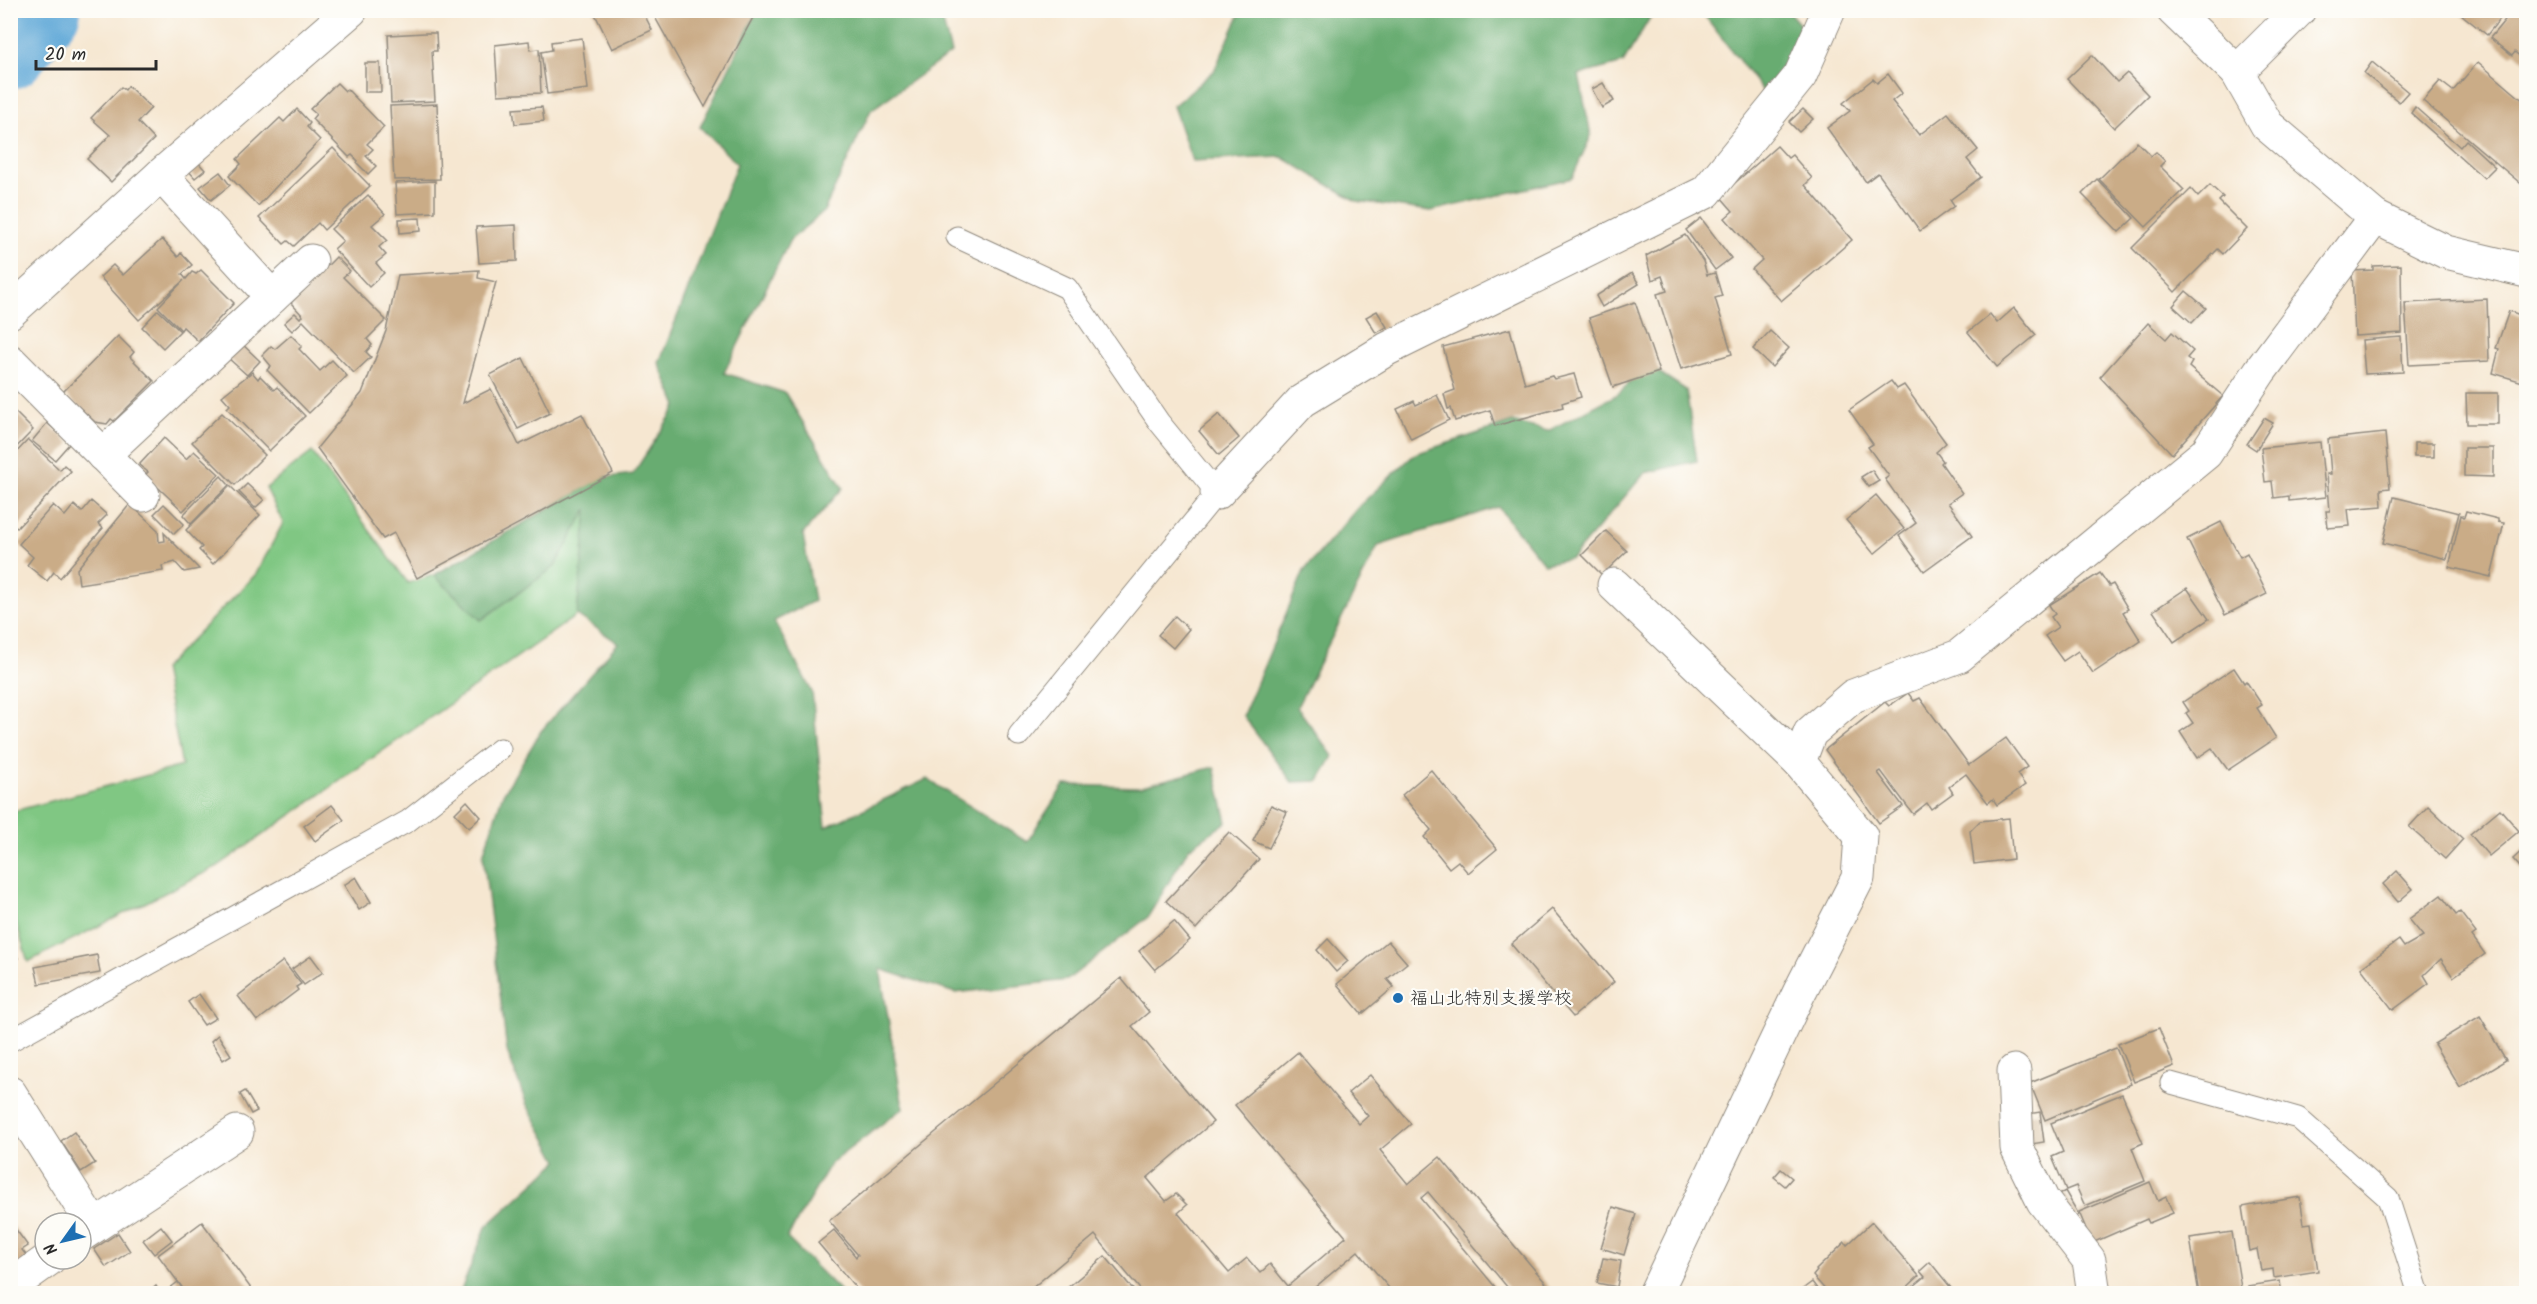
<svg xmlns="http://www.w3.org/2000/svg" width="2537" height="1304" font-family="Kalam,'Klee One',sans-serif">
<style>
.green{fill:#80c783;stroke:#567957;stroke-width:1.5}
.forest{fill:#68ac71;stroke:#4a6c4e;stroke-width:1.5}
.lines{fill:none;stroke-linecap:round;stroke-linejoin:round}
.river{stroke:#60a9d8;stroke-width:72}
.building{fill:#caac87}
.service-casing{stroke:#90897e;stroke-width:23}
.minor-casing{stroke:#90897e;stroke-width:35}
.service{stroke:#fff;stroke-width:21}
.minor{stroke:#fff;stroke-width:33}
.poi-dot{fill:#1f6fb2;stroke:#fdfcf7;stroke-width:2}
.labels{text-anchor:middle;stroke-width:4.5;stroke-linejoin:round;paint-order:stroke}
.poi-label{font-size:18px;fill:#2b2b2b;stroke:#fdfcf7;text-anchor:start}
</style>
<rect width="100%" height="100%" fill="#fdfcf7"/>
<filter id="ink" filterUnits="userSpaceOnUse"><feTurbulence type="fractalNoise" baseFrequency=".0167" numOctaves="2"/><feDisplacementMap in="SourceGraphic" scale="12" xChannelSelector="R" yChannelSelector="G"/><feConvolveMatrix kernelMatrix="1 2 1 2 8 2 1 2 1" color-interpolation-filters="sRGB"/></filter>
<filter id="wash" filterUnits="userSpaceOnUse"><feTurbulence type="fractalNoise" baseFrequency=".008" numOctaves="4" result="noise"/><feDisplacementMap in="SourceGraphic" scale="24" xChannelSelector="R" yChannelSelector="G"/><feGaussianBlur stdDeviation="1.35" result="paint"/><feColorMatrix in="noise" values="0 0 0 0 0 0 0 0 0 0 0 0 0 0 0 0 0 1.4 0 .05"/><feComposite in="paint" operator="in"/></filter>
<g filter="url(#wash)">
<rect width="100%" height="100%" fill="#f6e7d1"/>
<!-- green -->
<polygon class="green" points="312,452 408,583 434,575 481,620 554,567 588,507 577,615 218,866 28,962 11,906 10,812 182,766 163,669 256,574 283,523 266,488"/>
<!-- forest -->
<g class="forest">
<polygon points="757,11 940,11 951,53 871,110 824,211 790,240 724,373 785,393 843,488 803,534 814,601 774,621 812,692 826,827 927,779 1027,842 1064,785 1139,787 1214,767 1227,822 1189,848 1148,917 1067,980 955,993 880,969 903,1108 831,1163 787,1238 842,1293 460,1293 486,1227 558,1161 526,1103 507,1051 483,855 502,796 541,731 618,643 577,615 587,509 554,567 481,620 434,575 601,478 633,474 677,406 659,363 737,164 700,127"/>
<polygon points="1241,11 1241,10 1654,11 1623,63 1579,75 1591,136 1572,178 1431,211 1356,201 1282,157 1192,161 1173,106 1214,71"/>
<polygon points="1701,11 1788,11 1809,35 1765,94"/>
<polygon points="1648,365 1686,390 1697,461 1645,473 1572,558 1544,564 1498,507 1378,546 1297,707 1333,756 1319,781 1292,782 1243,716 1304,571 1360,505 1415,454 1512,422 1548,431 1618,394"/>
</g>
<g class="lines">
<!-- river -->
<polyline class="river" points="10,53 45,10"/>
</g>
<g id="blocks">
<!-- building -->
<g class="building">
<polygon points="593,10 642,10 652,30 612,49"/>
<polygon points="651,10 757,10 705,107"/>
<polygon points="2456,10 2507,10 2487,35"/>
<polygon points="2513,10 2526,10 2526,62 2515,52 2512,56 2490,38"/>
<polygon points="425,33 436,33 437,51 432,51 435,101 391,103 388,35"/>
<polygon points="582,38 588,89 547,94 541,52 552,50 551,42"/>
<polygon points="529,41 530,50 539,49 541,93 498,95 495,45"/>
<polygon points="2092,55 2117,82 2127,73 2148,95 2114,128 2067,79"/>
<polygon points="2372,62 2408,92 2399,102 2364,73"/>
<polygon points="2478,62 2526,103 2526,188 2423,101 2440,81 2453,91"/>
<polygon points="365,63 380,63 381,92 365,92"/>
<polygon points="1888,74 1902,93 1892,101 1919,135 1948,113 1978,150 1967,159 1981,177 1950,200 1954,206 1920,231 1878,173 1866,182 1827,128 1850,111 1843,103 1873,79 1877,83"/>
<polygon points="337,83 345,91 347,89 384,127 367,144 373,149 366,156 376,166 368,174 357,163 358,161 352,155 349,157 312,119 316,114 310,109"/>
<polygon points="1603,83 1614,101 1602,108 1592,89"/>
<polygon points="128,86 151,108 138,122 154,139 111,182 87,159 110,135 91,118 121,87 125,90"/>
<polygon points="437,104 440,179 394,180 390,106"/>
<polygon points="542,107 544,121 515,124 513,109"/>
<polygon points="2415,107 2460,147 2466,140 2495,167 2484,178 2411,113"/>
<polygon points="297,109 310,123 307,127 320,140 258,206 229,176 241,164 237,159 280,118 284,122"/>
<polygon points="1803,109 1813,119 1799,132 1789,122"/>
<polygon points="2137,142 2151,156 2156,152 2165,161 2160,166 2184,190 2146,227 2099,179"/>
<polygon points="1777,146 1788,158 1792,155 1812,178 1805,185 1852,240 1781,301 1752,269 1762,260 1725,218 1733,211 1720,196"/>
<polygon points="333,148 370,186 324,230 318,223 294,246 288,241 284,244 259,218"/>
<polygon points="196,160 205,170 195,178 187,169"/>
<polygon points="220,172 230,185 211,200 200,187"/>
<polygon points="2097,179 2134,218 2119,232 2082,194"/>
<polygon points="435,181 435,212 397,214 395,183"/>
<polygon points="2210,185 2223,197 2219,201 2247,229 2223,254 2218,249 2175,292 2132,248 2191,189 2198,197"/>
<polygon points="368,195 385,214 372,225 387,240 379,247 386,255 376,263 384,273 369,287 334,249 343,241 331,229"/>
<polygon points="420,218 421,231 400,233 399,219"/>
<polygon points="1701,218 1731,258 1715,270 1686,230"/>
<polygon points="516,225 517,261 479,263 476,227"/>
<polygon points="1685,235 1703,261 1707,275 1715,273 1722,296 1715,298 1732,354 1681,369 1657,294 1667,291 1662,276 1652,280 1646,256"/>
<polygon points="162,239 178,257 181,253 192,265 182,274 186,279 192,272 196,274 201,270 234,303 198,341 183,327 181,330 158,307 184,280 139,320 100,277 113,265 123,275"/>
<polygon points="336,257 350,271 343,277 386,320 367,339 372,345 366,352 371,357 354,373 303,321 292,331 284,323 295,313 300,318 303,316 291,303"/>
<polygon points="2401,265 2402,333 2355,336 2352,271 2373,270 2373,266"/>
<polygon points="479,270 478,278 496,282 463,403 491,389 519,445 582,414 613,473 417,578 394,533 383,539 317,448 362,393 386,331 398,275"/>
<polygon points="1632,273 1639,284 1602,307 1596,296"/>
<polygon points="2186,291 2206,308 2192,323 2173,306"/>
<polygon points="2487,299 2489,361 2409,365 2405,303"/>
<polygon points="1635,302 1659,372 1613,387 1589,318"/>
<polygon points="2014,308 2036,335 1997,367 1968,332 1990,314 1997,323"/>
<polygon points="158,310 180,331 163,348 142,327"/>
<polygon points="1377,311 1387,327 1376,333 1366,317"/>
<polygon points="2509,311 2526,317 2526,383 2493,373 2499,349 2496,348"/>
<polygon points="2148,323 2166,339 2172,332 2193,351 2187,358 2192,362 2189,367 2223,396 2172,454 2100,377"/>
<polygon points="1510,329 1525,384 1552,376 1554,379 1574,374 1581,397 1562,403 1563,407 1495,426 1490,410 1455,421 1451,408 1448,409 1444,394 1455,390 1443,347"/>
<polygon points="1770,331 1789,348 1772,367 1753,349"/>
<polygon points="291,335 302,346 299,349 320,371 332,360 347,376 309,413 267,370 271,366 262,355 271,346 275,349"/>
<polygon points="118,336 134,352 130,357 154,381 114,421 111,419 107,424 95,422 63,392"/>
<polygon points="2401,337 2403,372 2365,374 2362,340"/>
<polygon points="241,343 260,361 247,375 228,358"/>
<polygon points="523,358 550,413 518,429 490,375"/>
<polygon points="252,372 258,379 260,376 274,390 277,387 305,416 269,451 227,408 230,405 222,396"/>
<polygon points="1891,381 1897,389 1904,385 1946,443 1936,452 1943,461 1941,463 1962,493 1948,503 1972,536 1924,571 1899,536 1916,523 1885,479 1889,476 1868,447 1873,444 1849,410"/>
<polygon points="2466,393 2498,393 2498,424 2467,424"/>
<polygon points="1437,395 1449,420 1411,439 1397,409 1414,401 1416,405"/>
<polygon points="10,407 33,430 10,454"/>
<polygon points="222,413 265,455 235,485 192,442"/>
<polygon points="1219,414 1239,438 1219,455 1199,431"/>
<polygon points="2264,418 2273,423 2256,450 2247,444"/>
<polygon points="47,423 70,443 55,460 32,441"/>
<polygon points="2385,433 2390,488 2381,489 2382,506 2348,509 2350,526 2328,528 2326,511 2330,511 2327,474 2331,474 2328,439"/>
<polygon points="164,438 186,459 194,451 219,474 183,511 145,475 148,472 139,465"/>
<polygon points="28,440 60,470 64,465 71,471 17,528 10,523 10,459"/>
<polygon points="2320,442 2326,497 2289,501 2289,496 2274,498 2272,481 2265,482 2261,448"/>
<rect x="2414" y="443" width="20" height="14"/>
<polygon points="2464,448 2493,448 2493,477 2464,476"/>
<polygon points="1872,470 1879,481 1869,487 1861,477"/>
<polygon points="221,476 229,485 191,524 183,515"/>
<polygon points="247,484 264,500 255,508 239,492"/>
<polygon points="230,486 260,515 213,564 199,550 202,547 186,530"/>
<polygon points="1876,495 1904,529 1874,554 1846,520"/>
<polygon points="2394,497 2459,513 2447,559 2383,543"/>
<polygon points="91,501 107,515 98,524 103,528 60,578 54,572 47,581 27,565 33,557 19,544 53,505 65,516 74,505 82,512"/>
<polygon points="130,504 158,530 159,542 165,541 164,533 199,569 184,572 175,562 162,566 163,571 79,584 77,569"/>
<polygon points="164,504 184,524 174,534 154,514"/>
<polygon points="2466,511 2498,519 2498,522 2504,523 2491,577 2449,567 2461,515 2464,517"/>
<polygon points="2221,522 2240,557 2247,553 2267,594 2225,615 2187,539"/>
<polygon points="1606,531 1627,551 1602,575 1582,555"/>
<polygon points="2100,573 2109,586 2113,584 2128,609 2123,612 2141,641 2093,673 2078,651 2063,661 2045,636 2058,627 2051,617 2055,614 2049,605"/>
<polygon points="2187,588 2209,619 2174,642 2153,611"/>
<polygon points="1175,616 1189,629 1173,648 1158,635"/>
<polygon points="2234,668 2244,683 2246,681 2262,705 2257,708 2276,738 2228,770 2212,748 2197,758 2180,732 2193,723 2186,713 2189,711 2183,702"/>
<polygon points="1908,693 1914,701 1920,698 1969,765 2006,738 2027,767 2017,774 2025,785 1997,805 1993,799 1988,803 1966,774 1949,787 1953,793 1931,809 1927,803 1913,814 1881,771 1878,773 1903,806 1879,823 1825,750 1885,702 1889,706"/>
<polygon points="1431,770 1497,849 1468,873 1458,861 1449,868 1424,837 1431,830 1402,795"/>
<polygon points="467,801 481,817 469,828 455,813"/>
<polygon points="332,805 344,820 315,841 304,826"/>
<polygon points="1271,805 1287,812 1269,848 1253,841"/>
<polygon points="2428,806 2463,839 2445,859 2409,827"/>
<polygon points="2500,809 2519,831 2489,856 2470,834"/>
<polygon points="2009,818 2013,859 1974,864 1970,831 1980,821"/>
<polygon points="1229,832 1259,859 1196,929 1166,901"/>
<polygon points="2526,847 2526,874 2513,859"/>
<polygon points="2397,871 2413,889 2398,902 2383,884"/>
<polygon points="356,877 371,902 359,910 344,885"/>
<polygon points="2441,895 2456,915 2460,912 2476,933 2472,936 2485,954 2453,977 2441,959 2424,975 2429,983 2393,1010 2361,968 2399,940 2404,947 2423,936 2409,919"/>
<polygon points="1552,909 1614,982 1573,1017 1511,944"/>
<polygon points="1174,921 1190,940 1155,970 1139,951"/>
<polygon points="1328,939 1348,961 1336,972 1317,950"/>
<polygon points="1388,941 1407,963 1387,979 1394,987 1362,1014 1337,984"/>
<polygon points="10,951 18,958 10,965"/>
<polygon points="97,955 100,973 39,984 35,967"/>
<polygon points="311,956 323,972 304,985 292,969"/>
<polygon points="283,961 301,984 296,987 298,990 257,1021 238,996"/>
<polygon points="1121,978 1149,1012 1132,1026 1213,1122 1147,1178 1166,1201 1176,1194 1187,1205 1178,1213 1229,1273 1247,1258 1260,1273 1270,1264 1288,1286 1346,1237 1235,1105 1298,1052 1359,1124 1368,1116 1348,1093 1370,1075 1411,1124 1380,1150 1408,1184 1440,1157 1555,1294 1513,1294 1428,1192 1421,1198 1501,1294 1394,1294 1358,1251 1307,1294 1144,1294 1095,1235 1025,1294 861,1294 818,1243 834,1230 856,1257 858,1255 829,1221"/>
<polygon points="199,994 216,1018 204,1025 188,1002"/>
<polygon points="2480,1016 2506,1060 2460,1088 2434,1044"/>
<polygon points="2159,1028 2174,1066 2134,1082 2118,1044"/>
<polygon points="218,1035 231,1055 223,1060 211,1041"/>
<polygon points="2116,1048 2131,1084 2045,1120 2030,1083"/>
<polygon points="245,1091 257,1111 251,1114 240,1094"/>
<polygon points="2122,1094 2143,1143 2132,1148 2145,1181 2085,1206 2076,1186 2066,1190 2052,1157 2063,1152 2051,1123"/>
<polygon points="2040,1112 2044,1142 2026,1145 2022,1115"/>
<polygon points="74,1132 95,1163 81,1172 61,1141"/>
<polygon points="1781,1169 1792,1178 1785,1186 1774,1177"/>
<polygon points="2150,1182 2158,1201 2166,1197 2173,1213 2149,1223 2147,1219 2092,1243 2079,1212"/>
<polygon points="2065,1191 2079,1215 2067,1223 2052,1199"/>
<polygon points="2300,1197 2304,1224 2311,1223 2318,1271 2274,1278 2273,1269 2261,1271 2257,1249 2249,1251 2242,1207"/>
<polygon points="1613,1207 1636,1214 1624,1255 1601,1248"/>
<polygon points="202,1222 233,1264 255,1294 187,1294 158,1255"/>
<polygon points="1872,1222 1919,1276 1900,1294 1829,1294 1813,1276 1817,1271 1816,1270 1845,1242 1847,1245"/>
<polygon points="161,1226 172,1240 154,1254 143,1240"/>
<polygon points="14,1227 28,1246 22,1250 29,1259 14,1271 10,1266 10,1229"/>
<polygon points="2232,1232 2242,1294 2199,1294 2190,1238"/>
<polygon points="118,1233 130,1251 106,1267 94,1249"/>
<polygon points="1105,1256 1137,1294 1060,1294"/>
<polygon points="1603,1258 1621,1261 1617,1287 1597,1283"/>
<polygon points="1930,1262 1956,1294 1911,1294 1908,1291 1925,1277 1920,1271"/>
<polygon points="2280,1281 2282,1294 2249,1294 2248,1286"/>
<polygon points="178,1282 186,1294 162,1294"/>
<polygon points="1812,1282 1821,1294 1796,1294"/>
<polygon points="156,1286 161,1294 147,1294"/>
</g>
</g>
</g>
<g filter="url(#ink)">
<use href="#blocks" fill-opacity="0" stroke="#90897e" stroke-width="1.5"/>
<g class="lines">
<defs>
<g id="service">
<polyline points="957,237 1067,288 1159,422 1217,493 1019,735"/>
<polyline points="10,1041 408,821 500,749"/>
<polyline points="2171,1083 2298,1118 2388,1198 2419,1294"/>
</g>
<g id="minor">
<polyline points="2173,10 2237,72 2267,125 2375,217 2446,252 2526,271"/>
<polyline points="2237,72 2299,10"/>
<polyline points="161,175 272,297"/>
<polyline points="10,312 161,175 351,10"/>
<polyline points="10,361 143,495"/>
<polyline points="103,455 311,261"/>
<polyline points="1217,493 1302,401 1387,349 1706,192 1800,76 1829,10"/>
<polyline points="1614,585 1799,762"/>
<polyline points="2014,1071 2017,1148 2043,1201 2089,1260 2094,1294"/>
<polyline points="10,1093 94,1226"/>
<polyline points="81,1235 237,1132"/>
<polyline points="10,1287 49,1259"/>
<polyline points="1655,1294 1799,993 1858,878 1861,836 1799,762 1810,733 1853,696 1959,656 2206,453 2260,371 2375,217"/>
</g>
</defs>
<!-- service casing -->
<use href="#service" class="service-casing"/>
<!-- minor casing -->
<use href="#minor" class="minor-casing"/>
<!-- service -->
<use href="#service" class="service"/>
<!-- minor -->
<use href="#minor" class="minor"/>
</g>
</g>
<!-- markers -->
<circle class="poi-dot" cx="1398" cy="998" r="6"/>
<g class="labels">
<!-- poi labels -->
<g class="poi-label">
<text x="1410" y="1004">福山北特別支援学校</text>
</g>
</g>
<!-- margin -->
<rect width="2537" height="1304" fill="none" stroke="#fdfcf7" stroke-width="36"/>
<!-- north arrow -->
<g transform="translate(63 1241) rotate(236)"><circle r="28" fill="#fdfcf7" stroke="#a9a8a5" stroke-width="1.5"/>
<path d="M0-4.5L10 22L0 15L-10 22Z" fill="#1f6fb2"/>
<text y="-9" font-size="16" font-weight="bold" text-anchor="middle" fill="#2b2b2b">N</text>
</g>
<!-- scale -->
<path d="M36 60v9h120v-9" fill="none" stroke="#2b2b2b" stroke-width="3"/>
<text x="45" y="60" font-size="18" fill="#2b2b2b" stroke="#fdfcf7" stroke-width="4.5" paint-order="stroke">20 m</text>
</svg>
